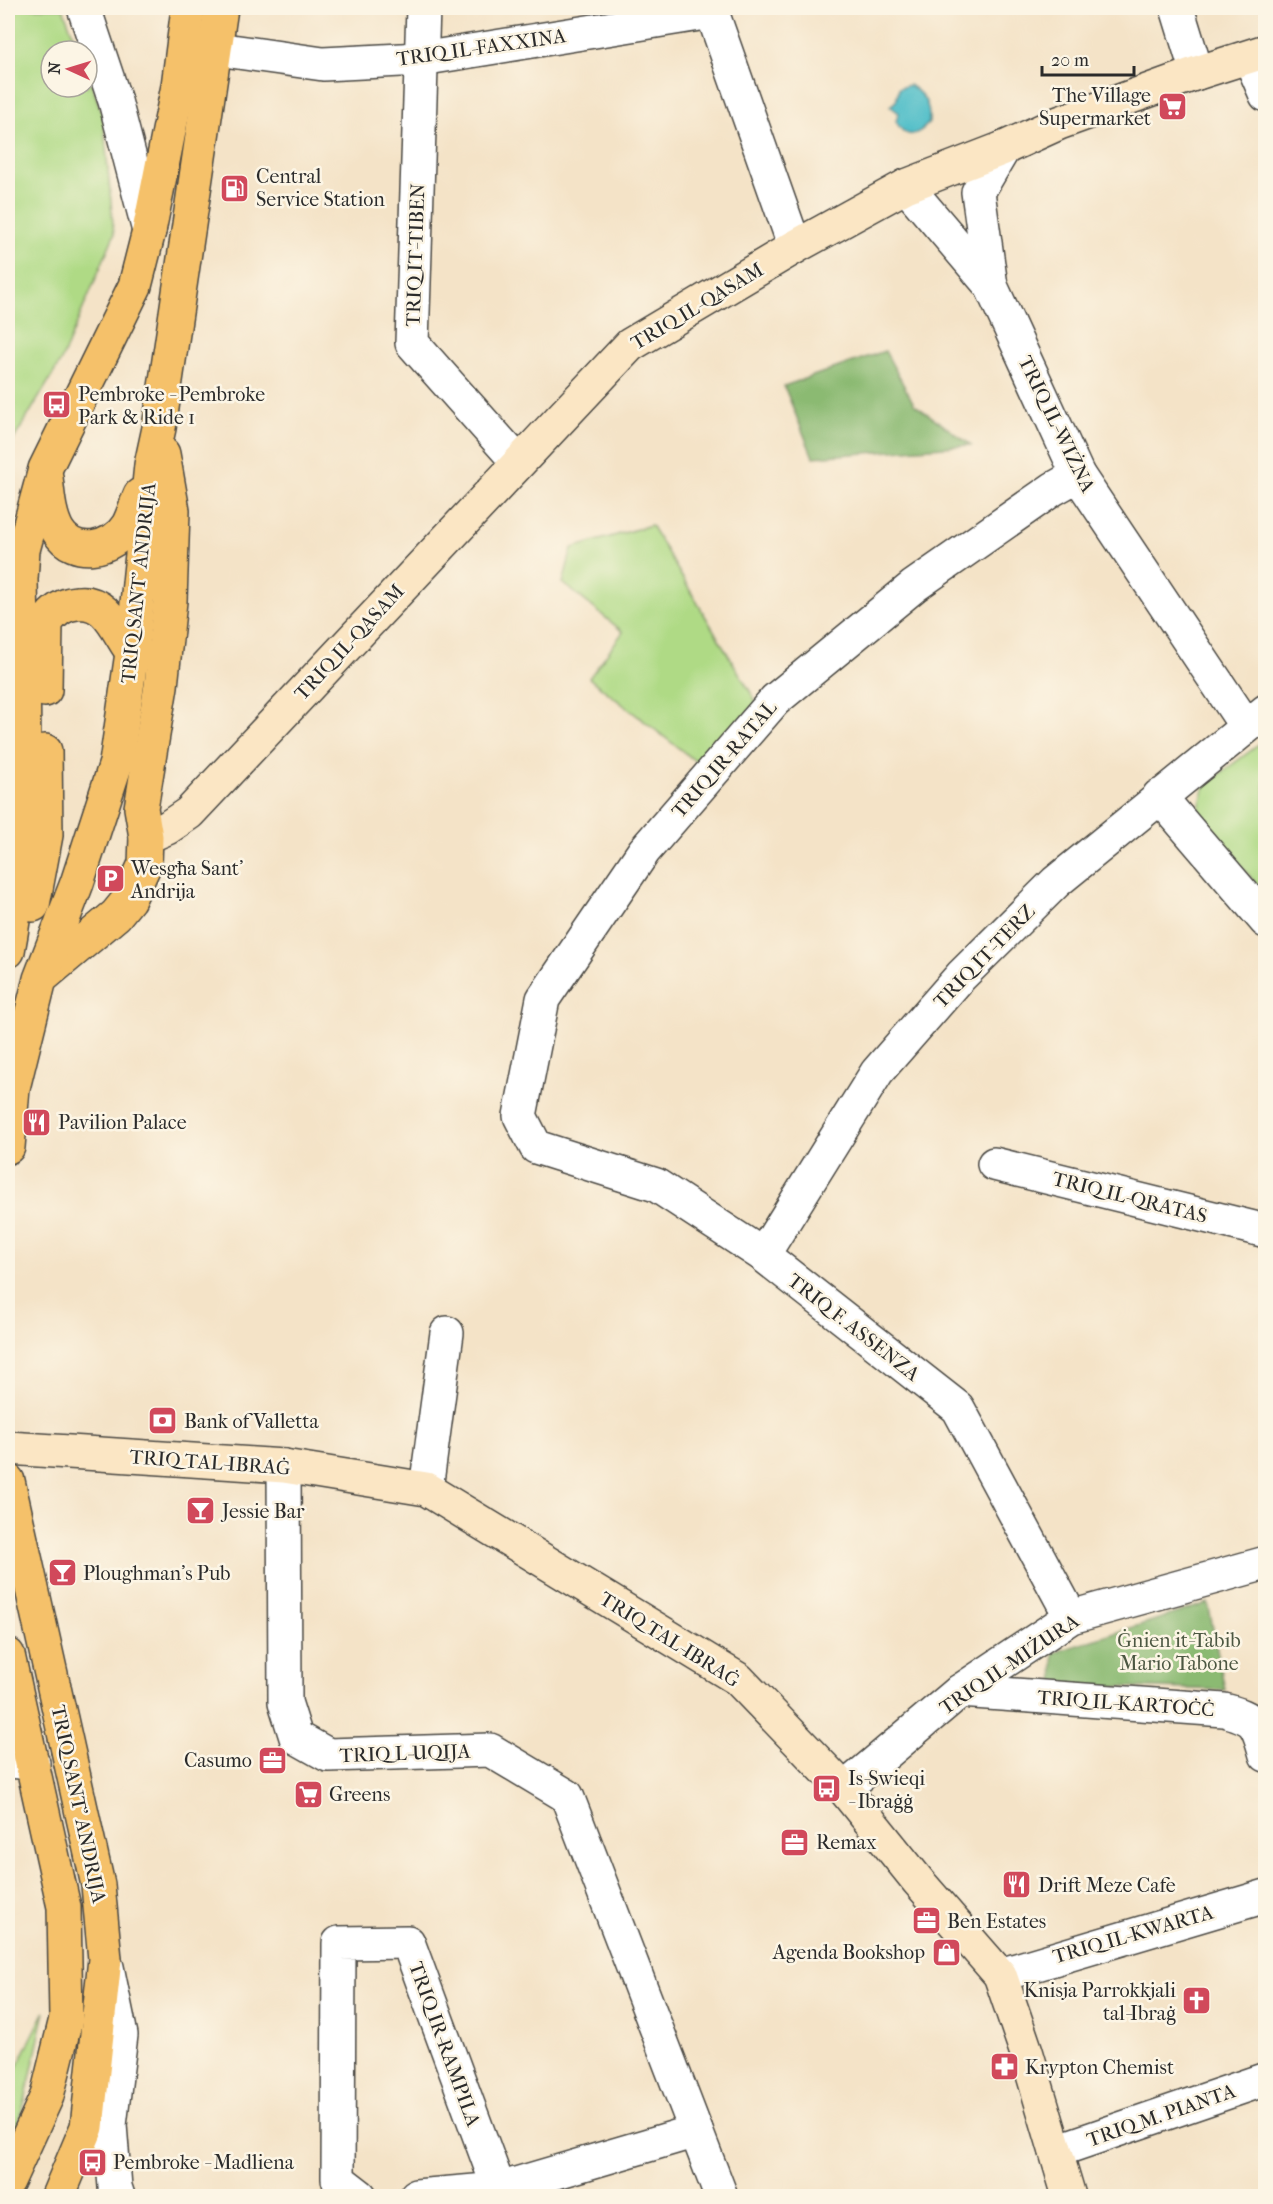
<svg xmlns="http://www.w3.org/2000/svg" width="1273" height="2204" font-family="'IM FELL French Canon',serif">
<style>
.green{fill:#afda85;stroke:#6d8258;stroke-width:1.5}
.forest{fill:#8bba72;stroke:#5b724e;stroke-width:1.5}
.water{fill:#52bfc9;stroke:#3e757a;stroke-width:1.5}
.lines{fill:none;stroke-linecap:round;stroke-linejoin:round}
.street-casing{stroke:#494742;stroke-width:36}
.secondary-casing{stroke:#494742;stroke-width:36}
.highway-casing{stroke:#494742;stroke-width:36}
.street{stroke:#fff;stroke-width:33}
.secondary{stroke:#fbe6c4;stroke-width:33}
.highway{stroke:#f5c16b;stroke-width:33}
.labels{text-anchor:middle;stroke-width:5;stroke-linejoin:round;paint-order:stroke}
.street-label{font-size:20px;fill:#2b2b2b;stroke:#fcf5e5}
.poi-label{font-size:20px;fill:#2b2b2b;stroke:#fcf5e5;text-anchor:start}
.park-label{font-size:20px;fill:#4c5742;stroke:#fcf5e5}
</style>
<rect width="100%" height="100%" fill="#fcf5e5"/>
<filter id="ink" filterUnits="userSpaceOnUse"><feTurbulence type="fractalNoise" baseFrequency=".0167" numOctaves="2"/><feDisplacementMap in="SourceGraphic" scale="12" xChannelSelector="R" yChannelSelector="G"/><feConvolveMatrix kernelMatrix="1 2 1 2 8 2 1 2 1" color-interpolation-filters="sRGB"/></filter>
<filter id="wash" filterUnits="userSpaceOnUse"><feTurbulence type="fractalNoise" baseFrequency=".008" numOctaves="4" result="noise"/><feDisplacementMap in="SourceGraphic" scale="24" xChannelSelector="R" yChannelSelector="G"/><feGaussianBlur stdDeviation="1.35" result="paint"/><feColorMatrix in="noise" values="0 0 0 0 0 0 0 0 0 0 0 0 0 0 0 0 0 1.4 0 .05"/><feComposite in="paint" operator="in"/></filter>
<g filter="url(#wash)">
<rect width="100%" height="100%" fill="#f4e3c7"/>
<!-- green -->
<g class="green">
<polygon points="8,8 63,8 79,51 51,51 51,87 87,87 87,72 103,116 114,235 61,361 8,449"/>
<polygon points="651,525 757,703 699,764 589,678 623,632 563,583 572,548"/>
<polygon points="1265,740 1265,894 1197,815 1205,785"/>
<polygon points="45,2011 25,2101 8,2148 8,2085"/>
</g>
<!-- forest -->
<g class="forest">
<polygon points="885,351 914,404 971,445 813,457 784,386"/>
<polygon points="1208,1603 1225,1690 1054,1685 1053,1653"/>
</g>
<!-- water -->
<path class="water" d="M909,85C925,95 930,104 929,123C916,137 905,140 896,121L899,113L890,106L896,101L899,88Z"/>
</g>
<g filter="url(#ink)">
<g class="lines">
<defs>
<g id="street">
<polyline points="84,8 115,101 149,231"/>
<polyline points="423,8 412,343 518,462"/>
<polyline points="1177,8 1197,73"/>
<polyline points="217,49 323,64 421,59 712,12 795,247"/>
<polyline points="1250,58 1266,95"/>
<polyline points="906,186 991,286 1078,475 1246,726"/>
<polyline points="991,286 978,192 1004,148"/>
<polyline points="1159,796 1266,921"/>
<polyline points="994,1164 1266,1231"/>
<polyline points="763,1255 877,1072 961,976 1056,882 1266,711"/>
<polyline points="284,1466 285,1702 296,1737 328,1755 490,1750 567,1796 721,2196"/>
<polyline points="426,1489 447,1333"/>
<polyline points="1071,1617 958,1408 763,1255 656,1185 536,1147 520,1116 543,999 644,851 775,700 914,586 1053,489 1078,475"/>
<path d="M960,1691L1224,1710C1257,1719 1257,1723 1266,1755"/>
<polyline points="8,1761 33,1763"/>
<polyline points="844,1789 960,1691 1071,1617 1266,1563"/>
<polyline points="107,1967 121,2035 110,2125 115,2187 118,2196"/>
<polyline points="1000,1975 1266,1896"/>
<polyline points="1056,2151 1266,2079"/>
<polyline points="360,2196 338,2179 339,1943 408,1942 499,2189"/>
<polyline points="416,2196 499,2189 696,2131"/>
</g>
<g id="secondary">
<polyline points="146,837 167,828 189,813 630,345 795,247 906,186 1004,148 1059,123 1197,73 1266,51"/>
<polyline points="8,1448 284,1466 426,1489 738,1679 844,1789 918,1881 1000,1975 1026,2051 1069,2196"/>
</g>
<g id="highway">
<path d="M46,477C48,495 49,515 58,531C74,558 113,550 128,525C133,516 136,504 140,495"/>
<path d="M45,690L46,623C53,612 63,604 77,603C110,599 118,637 136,657"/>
<polyline points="33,905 46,835 45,751"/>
<path d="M8,951C31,829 23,703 21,579L23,550L45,469L135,286L149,231L178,86L188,8"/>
<polyline points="42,977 116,915 129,899 145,864 146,837 141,808 161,686 170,601 173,511 163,454"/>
<polyline points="8,1147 13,1088 40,979 77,883 116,763 132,653 151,465 159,428 221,8"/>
<polyline points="8,1481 98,1885 105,1959 87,2127 58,2196"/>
<polyline points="8,1655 64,1907 66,2019 47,2096 8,2181"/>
</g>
</defs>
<!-- street casing -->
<use href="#street" class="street-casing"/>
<!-- secondary casing -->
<use href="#secondary" class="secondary-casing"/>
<!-- highway casing -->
<use href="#highway" class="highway-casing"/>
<!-- street -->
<use href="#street" class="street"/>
<!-- secondary -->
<use href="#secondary" class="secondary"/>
<!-- highway -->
<use href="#highway" class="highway"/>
</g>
</g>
<!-- icons -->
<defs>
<symbol id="supermarket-square" viewBox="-11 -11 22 22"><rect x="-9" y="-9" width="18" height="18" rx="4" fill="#d1495b" stroke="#fcf5e5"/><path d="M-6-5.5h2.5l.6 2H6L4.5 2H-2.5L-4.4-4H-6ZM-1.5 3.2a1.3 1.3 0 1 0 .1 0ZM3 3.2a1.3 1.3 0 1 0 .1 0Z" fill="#fff"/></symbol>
<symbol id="fuel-square" viewBox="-11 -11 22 22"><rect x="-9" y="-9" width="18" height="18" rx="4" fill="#d1495b" stroke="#fcf5e5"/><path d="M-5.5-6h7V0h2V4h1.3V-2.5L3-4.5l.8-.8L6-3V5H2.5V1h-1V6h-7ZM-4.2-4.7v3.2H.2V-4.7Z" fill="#fff"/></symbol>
<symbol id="bus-square" viewBox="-11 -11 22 22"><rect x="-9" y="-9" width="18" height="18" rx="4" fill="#d1495b" stroke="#fcf5e5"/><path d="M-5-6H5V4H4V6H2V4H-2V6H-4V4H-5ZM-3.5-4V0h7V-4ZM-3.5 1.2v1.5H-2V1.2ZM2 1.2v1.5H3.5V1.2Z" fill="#fff"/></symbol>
<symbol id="parking-square" viewBox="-11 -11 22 22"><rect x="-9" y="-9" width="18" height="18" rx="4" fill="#d1495b" stroke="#fcf5e5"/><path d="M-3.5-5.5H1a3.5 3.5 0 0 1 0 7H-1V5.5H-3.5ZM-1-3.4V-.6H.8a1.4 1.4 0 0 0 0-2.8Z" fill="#fff"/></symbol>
<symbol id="restaurant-square" viewBox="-11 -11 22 22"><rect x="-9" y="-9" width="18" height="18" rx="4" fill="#d1495b" stroke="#fcf5e5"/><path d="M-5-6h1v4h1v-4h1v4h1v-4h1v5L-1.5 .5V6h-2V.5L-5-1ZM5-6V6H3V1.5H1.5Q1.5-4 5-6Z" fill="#fff"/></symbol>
<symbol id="bank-square" viewBox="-11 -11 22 22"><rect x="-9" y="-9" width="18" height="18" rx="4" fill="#d1495b" stroke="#fcf5e5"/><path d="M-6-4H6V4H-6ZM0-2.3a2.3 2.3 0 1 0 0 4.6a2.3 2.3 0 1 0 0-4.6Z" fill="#fff"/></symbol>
<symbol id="bar-square" viewBox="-11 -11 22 22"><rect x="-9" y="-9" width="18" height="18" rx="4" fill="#d1495b" stroke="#fcf5e5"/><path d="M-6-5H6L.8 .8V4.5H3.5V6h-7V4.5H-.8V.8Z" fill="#fff"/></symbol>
<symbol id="office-square" viewBox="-11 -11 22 22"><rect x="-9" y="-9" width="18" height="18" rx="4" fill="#d1495b" stroke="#fcf5e5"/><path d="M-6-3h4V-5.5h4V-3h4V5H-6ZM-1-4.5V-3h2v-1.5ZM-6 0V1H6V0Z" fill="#fff"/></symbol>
<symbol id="shop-square" viewBox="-11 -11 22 22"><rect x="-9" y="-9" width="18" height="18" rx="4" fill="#d1495b" stroke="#fcf5e5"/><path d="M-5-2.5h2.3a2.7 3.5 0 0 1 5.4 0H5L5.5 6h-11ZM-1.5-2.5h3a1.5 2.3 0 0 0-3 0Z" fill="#fff"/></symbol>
<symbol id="church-square" viewBox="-11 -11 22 22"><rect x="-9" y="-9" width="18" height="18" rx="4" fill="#d1495b" stroke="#fcf5e5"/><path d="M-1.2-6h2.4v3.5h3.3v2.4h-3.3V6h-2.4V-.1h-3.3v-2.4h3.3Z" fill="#fff"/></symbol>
<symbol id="pharmacy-square" viewBox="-11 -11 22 22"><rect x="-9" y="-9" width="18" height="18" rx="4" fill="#d1495b" stroke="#fcf5e5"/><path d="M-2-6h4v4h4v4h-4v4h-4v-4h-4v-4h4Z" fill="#fff"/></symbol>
</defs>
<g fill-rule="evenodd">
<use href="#supermarket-square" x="1156" y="90" width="33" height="33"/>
<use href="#fuel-square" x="218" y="172" width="33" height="33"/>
<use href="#bus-square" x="40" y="388" width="33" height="33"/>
<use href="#parking-square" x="94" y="862" width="33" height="33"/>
<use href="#restaurant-square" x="20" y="1106" width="33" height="33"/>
<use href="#bank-square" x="146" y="1404" width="33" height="33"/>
<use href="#bar-square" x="184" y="1494" width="33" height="33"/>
<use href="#bar-square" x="46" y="1556" width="33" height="33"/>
<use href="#office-square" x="256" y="1744" width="33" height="33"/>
<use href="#bus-square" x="810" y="1772" width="33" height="33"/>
<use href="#supermarket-square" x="292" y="1778" width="33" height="33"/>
<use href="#office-square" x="778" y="1826" width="33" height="33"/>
<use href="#restaurant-square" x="1000" y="1868" width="33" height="33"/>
<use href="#office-square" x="910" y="1904" width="33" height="33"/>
<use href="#shop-square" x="930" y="1936" width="33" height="33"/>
<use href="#church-square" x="1180" y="1984" width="33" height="33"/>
<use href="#pharmacy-square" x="988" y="2050" width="33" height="33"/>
<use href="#bus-square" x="76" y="2146" width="33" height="33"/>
</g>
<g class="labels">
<!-- street labels -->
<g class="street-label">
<text transform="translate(481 47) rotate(-8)" y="7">TRIQ IL-FAXXINA</text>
<text transform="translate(415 255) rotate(-88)" y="7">TRIQ IT-TIBEN</text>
<text transform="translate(697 306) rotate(-31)" y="7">TRIQ IL-QASAM</text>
<text transform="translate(1057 424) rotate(64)" y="7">TRIQ IL-WIŻNA</text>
<text transform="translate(138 583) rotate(-84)" y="7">TRIQ SANT' ANDRIJA</text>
<text transform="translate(349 642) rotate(-47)" y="7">TRIQ IL-QASAM</text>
<text transform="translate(724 759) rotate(-49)" y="7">TRIQ IR-RATAL</text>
<text transform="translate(984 956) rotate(-46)" y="7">TRIQ IT-TERZ</text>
<text transform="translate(1130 1197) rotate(14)" y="7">TRIQ IL-QRATAS</text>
<text transform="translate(854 1327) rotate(38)" y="7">TRIQ F. ASSENZA</text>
<text transform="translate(210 1462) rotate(4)" y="7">TRIQ TAL-IBRAĠ</text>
<text transform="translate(670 1639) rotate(32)" y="7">TRIQ TAL-IBRAĠ</text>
<text transform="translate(1009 1664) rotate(-34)" y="7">TRIQ IL-MIŻURA</text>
<text transform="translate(1126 1703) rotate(4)" y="7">TRIQ IL-KARTOĊĊ</text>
<text transform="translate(405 1753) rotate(-2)" y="7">TRIQ L-UQIJA</text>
<text transform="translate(79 1804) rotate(78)" y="7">TRIQ SANT' ANDRIJA</text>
<text transform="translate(1133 1934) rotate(-16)" y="7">TRIQ IL-KWARTA</text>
<text transform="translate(445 2044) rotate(70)" y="7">TRIQ IR-RAMPILA</text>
<text transform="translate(1161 2115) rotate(-19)" y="7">TRIQ M. PIANTA</text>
</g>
<!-- poi labels -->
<g class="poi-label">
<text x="1151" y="102" text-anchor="end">The Village<tspan x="1151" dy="23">Supermarket</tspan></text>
<text x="256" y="183">Central<tspan x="256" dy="23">Service Station</tspan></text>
<text x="78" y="401">Pembroke - Pembroke<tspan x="78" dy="23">Park &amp; Ride 1</tspan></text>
<text x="131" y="875">Wesgħa Sant'<tspan x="131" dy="23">Andrija</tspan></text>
<text x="58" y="1129">Pavilion Palace</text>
<text x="184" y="1428">Bank of Valletta</text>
<text x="222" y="1518">Jessie Bar</text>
<text x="83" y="1580">Ploughman's Pub</text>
<text x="252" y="1767" text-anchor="end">Casumo</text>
<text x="848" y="1785">Is-Swieqi<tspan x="848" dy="23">- Ibraġġ</tspan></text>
<text x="329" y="1801">Greens</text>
<text x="816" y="1849">Remax</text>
<text x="1038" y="1892">Drift Meze Cafe</text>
<text x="947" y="1928">Ben Estates</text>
<text x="925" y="1959" text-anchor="end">Agenda Bookshop</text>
<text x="1176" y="1997" text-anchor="end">Knisja Parrokkjali<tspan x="1176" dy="23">tal-Ibraġ</tspan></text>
<text x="1025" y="2074">Krypton Chemist</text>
<text x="113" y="2169">Pembroke - Madliena</text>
</g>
<!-- park labels -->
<g class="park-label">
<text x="1179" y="1647">Ġnien it-Tabib<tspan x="1179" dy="23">Mario Tabone</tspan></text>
</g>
</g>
<!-- margin -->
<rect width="1273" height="2204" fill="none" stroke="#fcf5e5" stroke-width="30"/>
<!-- north arrow -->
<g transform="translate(69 69) rotate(274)"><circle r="28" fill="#fcf5e5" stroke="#a8a49b" stroke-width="1.5"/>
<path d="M0-4.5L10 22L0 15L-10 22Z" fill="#d1495b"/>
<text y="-9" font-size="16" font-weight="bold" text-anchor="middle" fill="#2b2b2b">N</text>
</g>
<!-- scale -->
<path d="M1042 66v9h92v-9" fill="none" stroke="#2b2b2b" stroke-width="3"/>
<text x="1051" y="66" font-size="18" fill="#2b2b2b" stroke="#fcf5e5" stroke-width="4.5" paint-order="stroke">20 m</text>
</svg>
